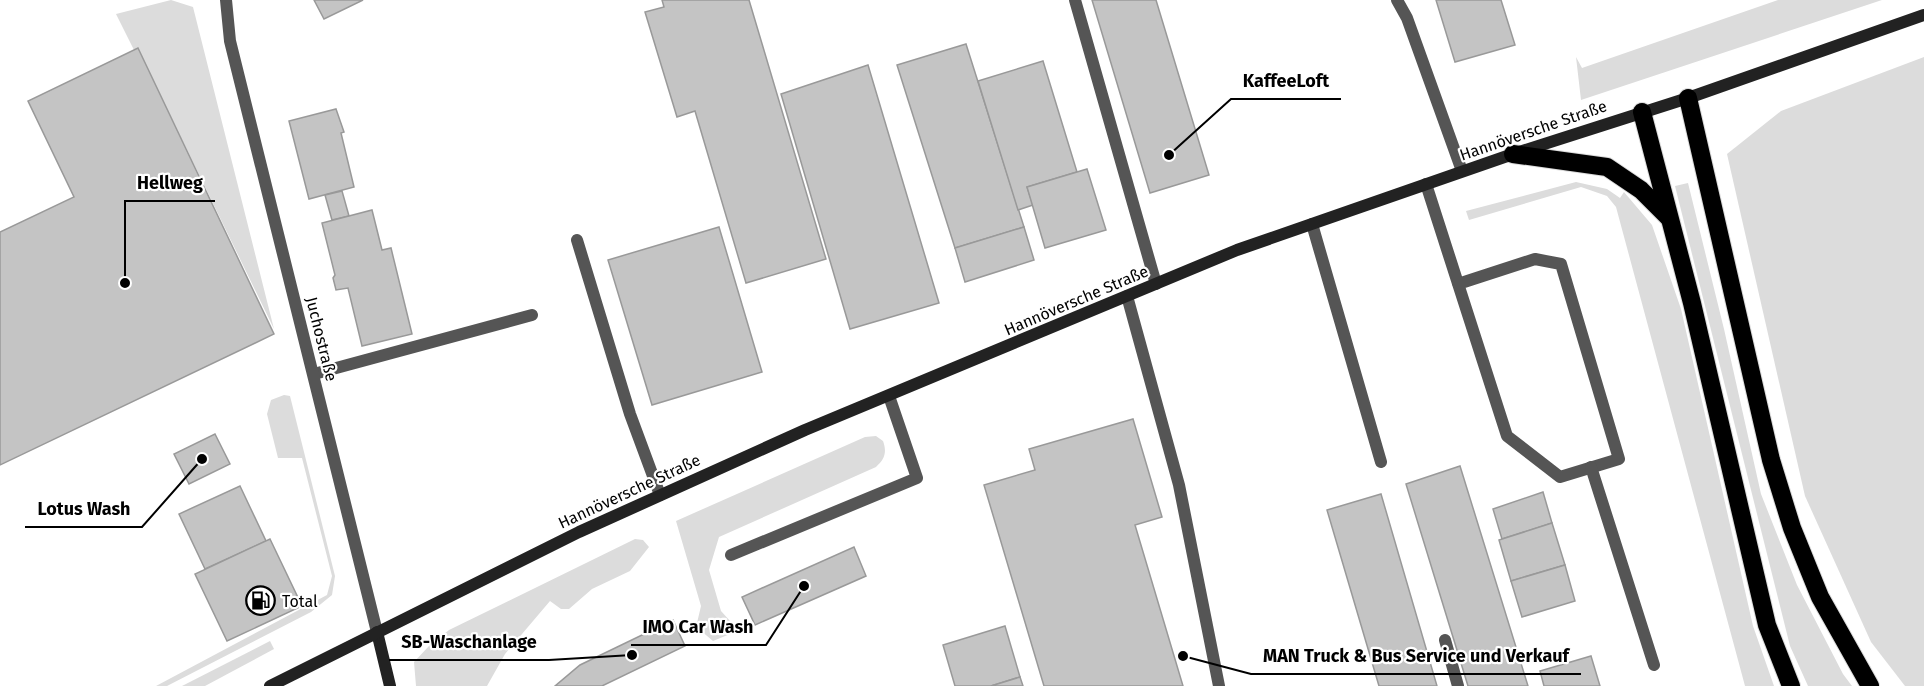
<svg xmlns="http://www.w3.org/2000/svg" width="1924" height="686" font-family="'Fira Sans',sans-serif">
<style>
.green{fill:#dcdcdc}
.building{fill:#c4c4c4;stroke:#999;stroke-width:1.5}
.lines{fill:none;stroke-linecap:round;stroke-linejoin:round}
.highway-casing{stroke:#dbdbdb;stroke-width:20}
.lane{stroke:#555;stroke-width:12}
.street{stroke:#555;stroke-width:12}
.secondary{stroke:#222;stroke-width:12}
.highway{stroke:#000;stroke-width:18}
.labels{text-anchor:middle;stroke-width:4.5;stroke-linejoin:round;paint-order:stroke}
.street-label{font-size:16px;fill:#000;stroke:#fff}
.poi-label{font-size:16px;fill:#000;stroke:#fff;text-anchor:start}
.leader{fill:none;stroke:#000;stroke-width:2}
.callout-dot{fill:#000;stroke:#fff;stroke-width:2}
.callout-label{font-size:18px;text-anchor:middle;font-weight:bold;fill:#000;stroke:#fff;stroke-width:4.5;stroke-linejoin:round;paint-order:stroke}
</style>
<rect width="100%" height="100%" fill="#fff"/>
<!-- green -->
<g class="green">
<polygon points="171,0 193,7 274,329 138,49 134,50 116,14"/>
<polygon points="1778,0 1882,0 1581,100 1576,57 1582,68"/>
<polygon points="1924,57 1924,686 1905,686 1871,642 1805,496 1727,154 1781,111"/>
<polygon points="1576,182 1607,189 1620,198 1624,192 1652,225 1681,309 1753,626 1774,686 1745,686 1616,207 1607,196 1581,187 1469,220 1466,211"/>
<polygon points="1688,183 1724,329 1761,494 1797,585 1843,674 1852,686 1808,686 1790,646 1675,186"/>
<polygon points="284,395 290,396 335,576 332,595 311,612 167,686 156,686 327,595 332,576 302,458 278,458 267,414 271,400"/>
<path d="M876,436L883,441C887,452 885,459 876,467L719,537L709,570L721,611L731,622L735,632L713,641L700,630L697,623L701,606L676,521L865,437Z"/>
<polygon points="635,539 643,540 649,547 630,571 592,589 569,609 561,609 550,601 505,654 487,686 416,686 414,662 429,646 449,630"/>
<polygon points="270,641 274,649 205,686 182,686"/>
</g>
<!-- building -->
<g class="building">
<polygon points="314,0 363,0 324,19"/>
<polygon points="662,0 749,0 826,259 746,283 695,111 677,117 645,12 664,7"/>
<polygon points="1092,0 1156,0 1209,175 1150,193"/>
<polygon points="1436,0 1501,0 1515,45 1455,62"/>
<polygon points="966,44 1024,227 955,248 897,65"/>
<polygon points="138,48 274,334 0,465 0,232 74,197 28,101"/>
<polygon points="1043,61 1077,172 1027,187 1033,205 1018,210 978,81"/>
<polygon points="868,65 939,303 850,329 781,94"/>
<polygon points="336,109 344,132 341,133 354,187 309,199 289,121"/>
<polygon points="1087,169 1106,230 1045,248 1027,187"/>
<polygon points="342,191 349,216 332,220 325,195"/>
<polygon points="372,210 382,250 391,248 412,334 362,346 348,288 336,290 333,278 335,275 322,223"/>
<polygon points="719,227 762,372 652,405 608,260"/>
<polygon points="1024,227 1034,260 965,282 955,248"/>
<polygon points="1133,419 1162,517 1135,525 1183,686 1044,686 984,485 1035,470 1029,449"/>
<polygon points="215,434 230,464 189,484 174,454"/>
<polygon points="1460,466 1528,686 1468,686 1406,484"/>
<polygon points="240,486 266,541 205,569 179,514"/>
<polygon points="1543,492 1552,523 1502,539 1493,509"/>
<polygon points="1381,494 1437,686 1379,686 1327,510"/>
<polygon points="1552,523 1565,565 1511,581 1499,540"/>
<polygon points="270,539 302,606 227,641 195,574"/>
<polygon points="854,547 866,576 755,625 742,597"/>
<polygon points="1565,565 1575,601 1522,617 1511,581"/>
<polygon points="673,620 685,646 602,686 555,686 580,665"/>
<polygon points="1005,626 1020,677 991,686 955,686 943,645"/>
<polygon points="1591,656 1600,686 1544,686 1540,671"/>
<polygon points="1020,677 1023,686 991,686"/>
</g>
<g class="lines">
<defs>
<g id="highway">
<polyline points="1688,98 1771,460 1792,528 1820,597 1870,686"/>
<polyline points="1642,112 1692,303 1767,625 1791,686"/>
<polyline points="1513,154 1607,167 1641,190 1668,217"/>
</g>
</defs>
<!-- highway casing -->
<use href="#highway" class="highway-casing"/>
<!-- lane -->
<g class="lane">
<polyline points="1075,0 1156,284"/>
<polyline points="1397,0 1407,18 1462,171"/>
<polyline points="1426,184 1507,436 1560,477 1619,459 1561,264 1535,259 1458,284"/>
<polyline points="1312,224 1381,462"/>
<polyline points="577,240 630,414 660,495"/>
<polyline points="1127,296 1179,485 1219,686"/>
<polyline points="314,374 532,315"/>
<polyline points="1591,467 1654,665"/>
<polyline points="731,555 917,478 889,396"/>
<polyline points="1445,640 1458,686"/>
</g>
<!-- street -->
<polyline class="street" points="226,0 230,41 377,632"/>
<!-- secondary -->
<g class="secondary">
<polyline points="377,632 390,686"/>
<polyline points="270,686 579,532 805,430 1237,250 1513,154 1688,98 1924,15"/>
</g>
<!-- highway -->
<use href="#highway" class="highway"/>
</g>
<!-- icons -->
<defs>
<symbol id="fuel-ring" viewBox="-11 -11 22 22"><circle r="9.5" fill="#fff" stroke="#000" stroke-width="1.5"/><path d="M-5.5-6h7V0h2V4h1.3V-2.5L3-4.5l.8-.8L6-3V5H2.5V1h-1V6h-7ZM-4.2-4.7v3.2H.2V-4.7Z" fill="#000"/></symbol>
</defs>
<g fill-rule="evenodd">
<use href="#fuel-ring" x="244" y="584" width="33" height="33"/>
</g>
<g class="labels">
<!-- street labels -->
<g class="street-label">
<text transform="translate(1533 130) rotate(-19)" y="6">Hannöversche Straße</text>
<text transform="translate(1076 300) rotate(-23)" y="6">Hannöversche Straße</text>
<text transform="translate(322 339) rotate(76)" y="6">Juchostraße</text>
<text transform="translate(629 491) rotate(-25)" y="6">Hannöversche Straße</text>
</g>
<!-- poi labels -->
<g class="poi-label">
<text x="282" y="607">Total</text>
</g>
</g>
<!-- callouts -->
<path class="leader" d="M1169 155L1231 99H1341M125 283L125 201H215M202 459L142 527H25M804 586L766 645H631M632 655L549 660H389M1183 656L1251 674H1581"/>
<g class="callout-dot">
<circle cx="1169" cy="155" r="6"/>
<circle cx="125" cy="283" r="6"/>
<circle cx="202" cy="459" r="6"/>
<circle cx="804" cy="586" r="6"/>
<circle cx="632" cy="655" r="6"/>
<circle cx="1183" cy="656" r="6"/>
</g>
<g class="callout-label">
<text x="1286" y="87">KaffeeLoft</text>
<text x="170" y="189">Hellweg</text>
<text x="84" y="515">Lotus Wash</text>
<text x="698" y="633">IMO Car Wash</text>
<text x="469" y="648">SB-Waschanlage</text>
<text x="1416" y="662">MAN Truck &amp; Bus Service und Verkauf</text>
</g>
</svg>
